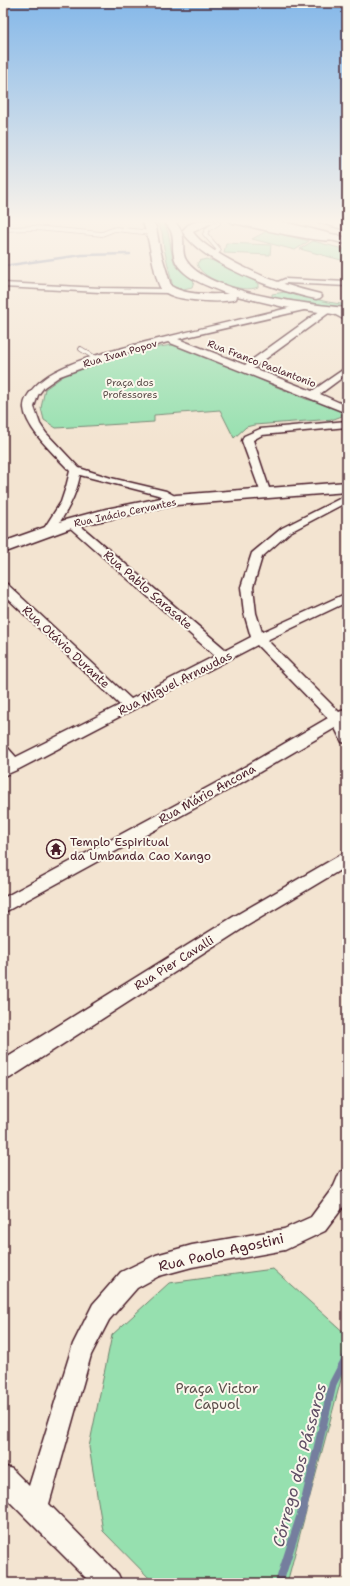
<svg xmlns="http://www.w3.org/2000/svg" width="350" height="1586" font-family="'Shantell Sans',sans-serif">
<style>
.green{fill:#96e0af;stroke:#70806d}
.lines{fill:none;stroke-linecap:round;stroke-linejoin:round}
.stream-far1{stroke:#757e9e;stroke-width:2.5}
.stream{stroke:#757e9e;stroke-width:8}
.service-casing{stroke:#4a1f2b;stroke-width:5.5}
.minor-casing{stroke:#4a1f2b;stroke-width:3}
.secondary-casing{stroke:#4a1f2b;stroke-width:3}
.motorway-casing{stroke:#4a1f2b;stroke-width:3}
.service{stroke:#fbf7ec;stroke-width:4}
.minor{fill:#fbf7ec;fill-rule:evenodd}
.secondary{fill:#fbf7ec;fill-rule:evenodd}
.motorway{fill:#fbf7ec;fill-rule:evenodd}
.labels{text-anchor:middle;stroke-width:4;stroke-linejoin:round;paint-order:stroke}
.far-street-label{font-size:10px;fill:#4a1f2b;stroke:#fbf7ec}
.far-park-label{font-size:10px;fill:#5d4f4c;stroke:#fbf7ec}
.street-label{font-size:12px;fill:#4a1f2b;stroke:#fbf7ec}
.poi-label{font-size:12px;fill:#4a1f2b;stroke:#fbf7ec;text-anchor:start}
.near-street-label{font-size:14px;fill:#4a1f2b;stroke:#fbf7ec}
.near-park-label{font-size:14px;fill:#5d4f4c;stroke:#fbf7ec}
.near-water-label{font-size:16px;font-style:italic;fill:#604f65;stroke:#fbf7ec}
</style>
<rect width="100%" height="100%" fill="#f3e4d1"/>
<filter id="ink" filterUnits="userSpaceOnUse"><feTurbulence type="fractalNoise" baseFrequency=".025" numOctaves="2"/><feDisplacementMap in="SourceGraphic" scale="8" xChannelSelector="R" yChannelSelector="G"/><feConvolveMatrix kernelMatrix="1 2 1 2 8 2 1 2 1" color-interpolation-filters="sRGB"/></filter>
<g filter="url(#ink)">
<!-- green -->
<g class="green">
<path d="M156,220H161C172,232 169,248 174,262C178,272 189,274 194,281L192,287L183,289L173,287L164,248L162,232Z"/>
<polygon points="267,231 309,241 295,250 252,239"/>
<polygon points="313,241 347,250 347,259 345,261 300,249"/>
<polygon points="226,243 271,245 270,255 224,253"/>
<path d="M206,259C223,263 245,272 258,284V287C243,294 202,280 197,264L199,261Z"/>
<polygon points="285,292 328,302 347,305 347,308 277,298 272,296 272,294"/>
<path d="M178,344C221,362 263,382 306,399C317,403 340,402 342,416L334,419L254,425L246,427L234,438L220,410L154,415V422L56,428L44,420L41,408L45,389L76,367L123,353Z"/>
<polygon points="273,1269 347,1335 347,1357 287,1583 154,1583 103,1531 89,1447 112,1335 169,1283"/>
</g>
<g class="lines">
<!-- stream-far1 -->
<polyline class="stream-far1" points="3,266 82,255 130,254"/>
<!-- stream -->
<polyline class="stream" points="279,1583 304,1505 333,1383 347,1356"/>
<defs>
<g id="service">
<polyline points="3,229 35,228 102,234 115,229 152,233"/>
<polyline points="215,254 219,250 205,234 208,229 218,223"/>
<polyline points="81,349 97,359"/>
</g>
<g id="minor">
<polygon points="285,279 347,282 347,286 286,283 275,287 271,285"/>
<polygon points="3,283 100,288 170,289 174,291 170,293 100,292 3,287"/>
<path d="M305,304L308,305L309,307L308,309L178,339L245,365L324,308H330L331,310L330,312L253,368L312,391L347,367V374L320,394L347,406V413L168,342L118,355L60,376L44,387L38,395L34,407L40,424L46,433L79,468L111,478L166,491L182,500L176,503L158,495L80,475C76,497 65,515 53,532H45L43,530L61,502L66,487L70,471C55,455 26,429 24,408C23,394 43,378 54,372C82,357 116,350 146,342C199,329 252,317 305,304Z"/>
<polygon points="335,308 347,314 347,321 332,313 331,311 332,309"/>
<polygon points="347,421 347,427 262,435 253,440 271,494 266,497 262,496 242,441 244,436 260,429"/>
<polygon points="347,495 347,502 290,532 262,557 253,587 256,613 262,632 347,593 347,602 267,640 339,712 347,709 347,721 346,721 347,743 342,742 335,728 239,784 3,913 3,898 229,776 328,718 257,645 19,769 3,776 3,747 8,748 16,757 120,705 3,594 3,583 7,584 131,699 215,656 67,525 65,523 67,521 75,521 226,650 251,637 244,613 241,587 252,553 282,528"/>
<polygon points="347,851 347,866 245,927 10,1078 3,1080 3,1060 233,917"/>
<polygon points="347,1169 347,1202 325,1231 285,1250 192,1267 159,1276 137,1288 109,1320 91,1355 49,1504 118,1574 122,1583 91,1583 3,1495 3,1466 12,1469 29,1486 73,1344 93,1304 121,1272 156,1255 192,1245 284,1229 311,1217 334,1186 340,1172"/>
</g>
<g id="secondary">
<path d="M141,220H151L156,227L160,250L171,286C187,296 210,294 228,294C210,287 178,277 174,256C172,248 174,241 172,234C171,229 166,224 163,220H174C176,224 181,229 182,233C185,242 181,252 186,260C205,293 311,305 347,308V316L284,307L237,296L236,299C223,303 206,301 193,300C183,299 171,297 163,291C153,282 151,234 141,220Z"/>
<path d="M200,220H218L193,232C205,251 261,277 284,284C296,288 308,291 320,294L322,296L320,298L316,299C277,291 204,265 182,231L188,225Z"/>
<path d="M228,220H250L310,233L338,235L343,238C335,248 249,226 233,223Z"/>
<polygon points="316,220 334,220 347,224 347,230 317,222"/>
<polygon points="347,482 347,492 176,505 77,526 3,553 3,542 65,520 106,509 176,495"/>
</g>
<polygon id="motorway" points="256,220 276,220 347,238 347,244 257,222"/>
</defs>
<!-- service casing -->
<use href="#service" class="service-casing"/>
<!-- minor casing -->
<use href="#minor" class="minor-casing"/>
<!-- secondary casing -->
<use href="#secondary" class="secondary-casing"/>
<!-- motorway casing -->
<use href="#motorway" class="motorway-casing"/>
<!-- service -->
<use href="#service" class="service"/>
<!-- minor -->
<use href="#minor" class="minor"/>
<!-- secondary -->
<use href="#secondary" class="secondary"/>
<!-- motorway -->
<use href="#motorway" class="motorway"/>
</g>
</g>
<!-- sky -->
<linearGradient id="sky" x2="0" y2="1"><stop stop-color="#85b8e9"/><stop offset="0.5" stop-color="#faf3ea"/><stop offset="1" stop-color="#faf3ea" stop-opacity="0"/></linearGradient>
<rect width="350" height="442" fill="url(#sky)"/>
<!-- icons -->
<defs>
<symbol id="temple-ring" viewBox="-11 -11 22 22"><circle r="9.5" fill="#fbf7ec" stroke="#4a1f2b" stroke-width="1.5"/><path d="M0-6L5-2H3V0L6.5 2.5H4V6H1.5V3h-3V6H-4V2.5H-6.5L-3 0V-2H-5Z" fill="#4a1f2b"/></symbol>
</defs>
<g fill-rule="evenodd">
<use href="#temple-ring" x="45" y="838" width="22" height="22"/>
</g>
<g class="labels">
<!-- far-street labels -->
<g class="far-street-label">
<text transform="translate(120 353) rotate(-16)" y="4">Rua Ivan Popov</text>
<text transform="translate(262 363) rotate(21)" y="4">Rua Franco Paolantonio</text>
<text transform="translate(125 512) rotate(-12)" y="4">Rua Inácio Cervantes</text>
</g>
<!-- far-park labels -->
<g class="far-park-label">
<text x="130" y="386">Praça dos<tspan x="130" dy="12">Professores</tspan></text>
</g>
<!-- street labels -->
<g class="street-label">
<text transform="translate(148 590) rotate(41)" y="4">Rua Pablo Sarasate</text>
<text transform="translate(66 647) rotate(43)" y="4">Rua Otávio Durante</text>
<text transform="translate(175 683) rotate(-27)" y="4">Rua Miguel Arnaudas</text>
<text transform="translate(207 794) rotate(-29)" y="4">Rua Mário Ancona</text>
<text transform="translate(174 963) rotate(-32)" y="4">Rua Pier Cavalli</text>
</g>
<!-- poi labels -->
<g class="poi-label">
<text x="70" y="846">Templo Espiritual<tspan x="70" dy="14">da Umbanda Cao Xango</tspan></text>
</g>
<!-- near-street labels -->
<g class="near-street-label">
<text transform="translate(221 1252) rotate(-13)" y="5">Rua Paolo Agostini</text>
</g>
<!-- near-park labels -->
<g class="near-park-label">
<text x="217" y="1393">Praça Victor<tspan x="217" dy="16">Capuol</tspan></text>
</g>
<!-- near-water labels -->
<g class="near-water-label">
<text transform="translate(299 1465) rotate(-75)" y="6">Córrego dos Pássaros</text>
</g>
</g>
<!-- margin -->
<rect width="350" height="1586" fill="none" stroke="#fbf7ec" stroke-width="16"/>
<rect x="8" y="8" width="334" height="1570" fill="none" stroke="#4a1f2b" stroke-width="1.5" filter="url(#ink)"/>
</svg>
